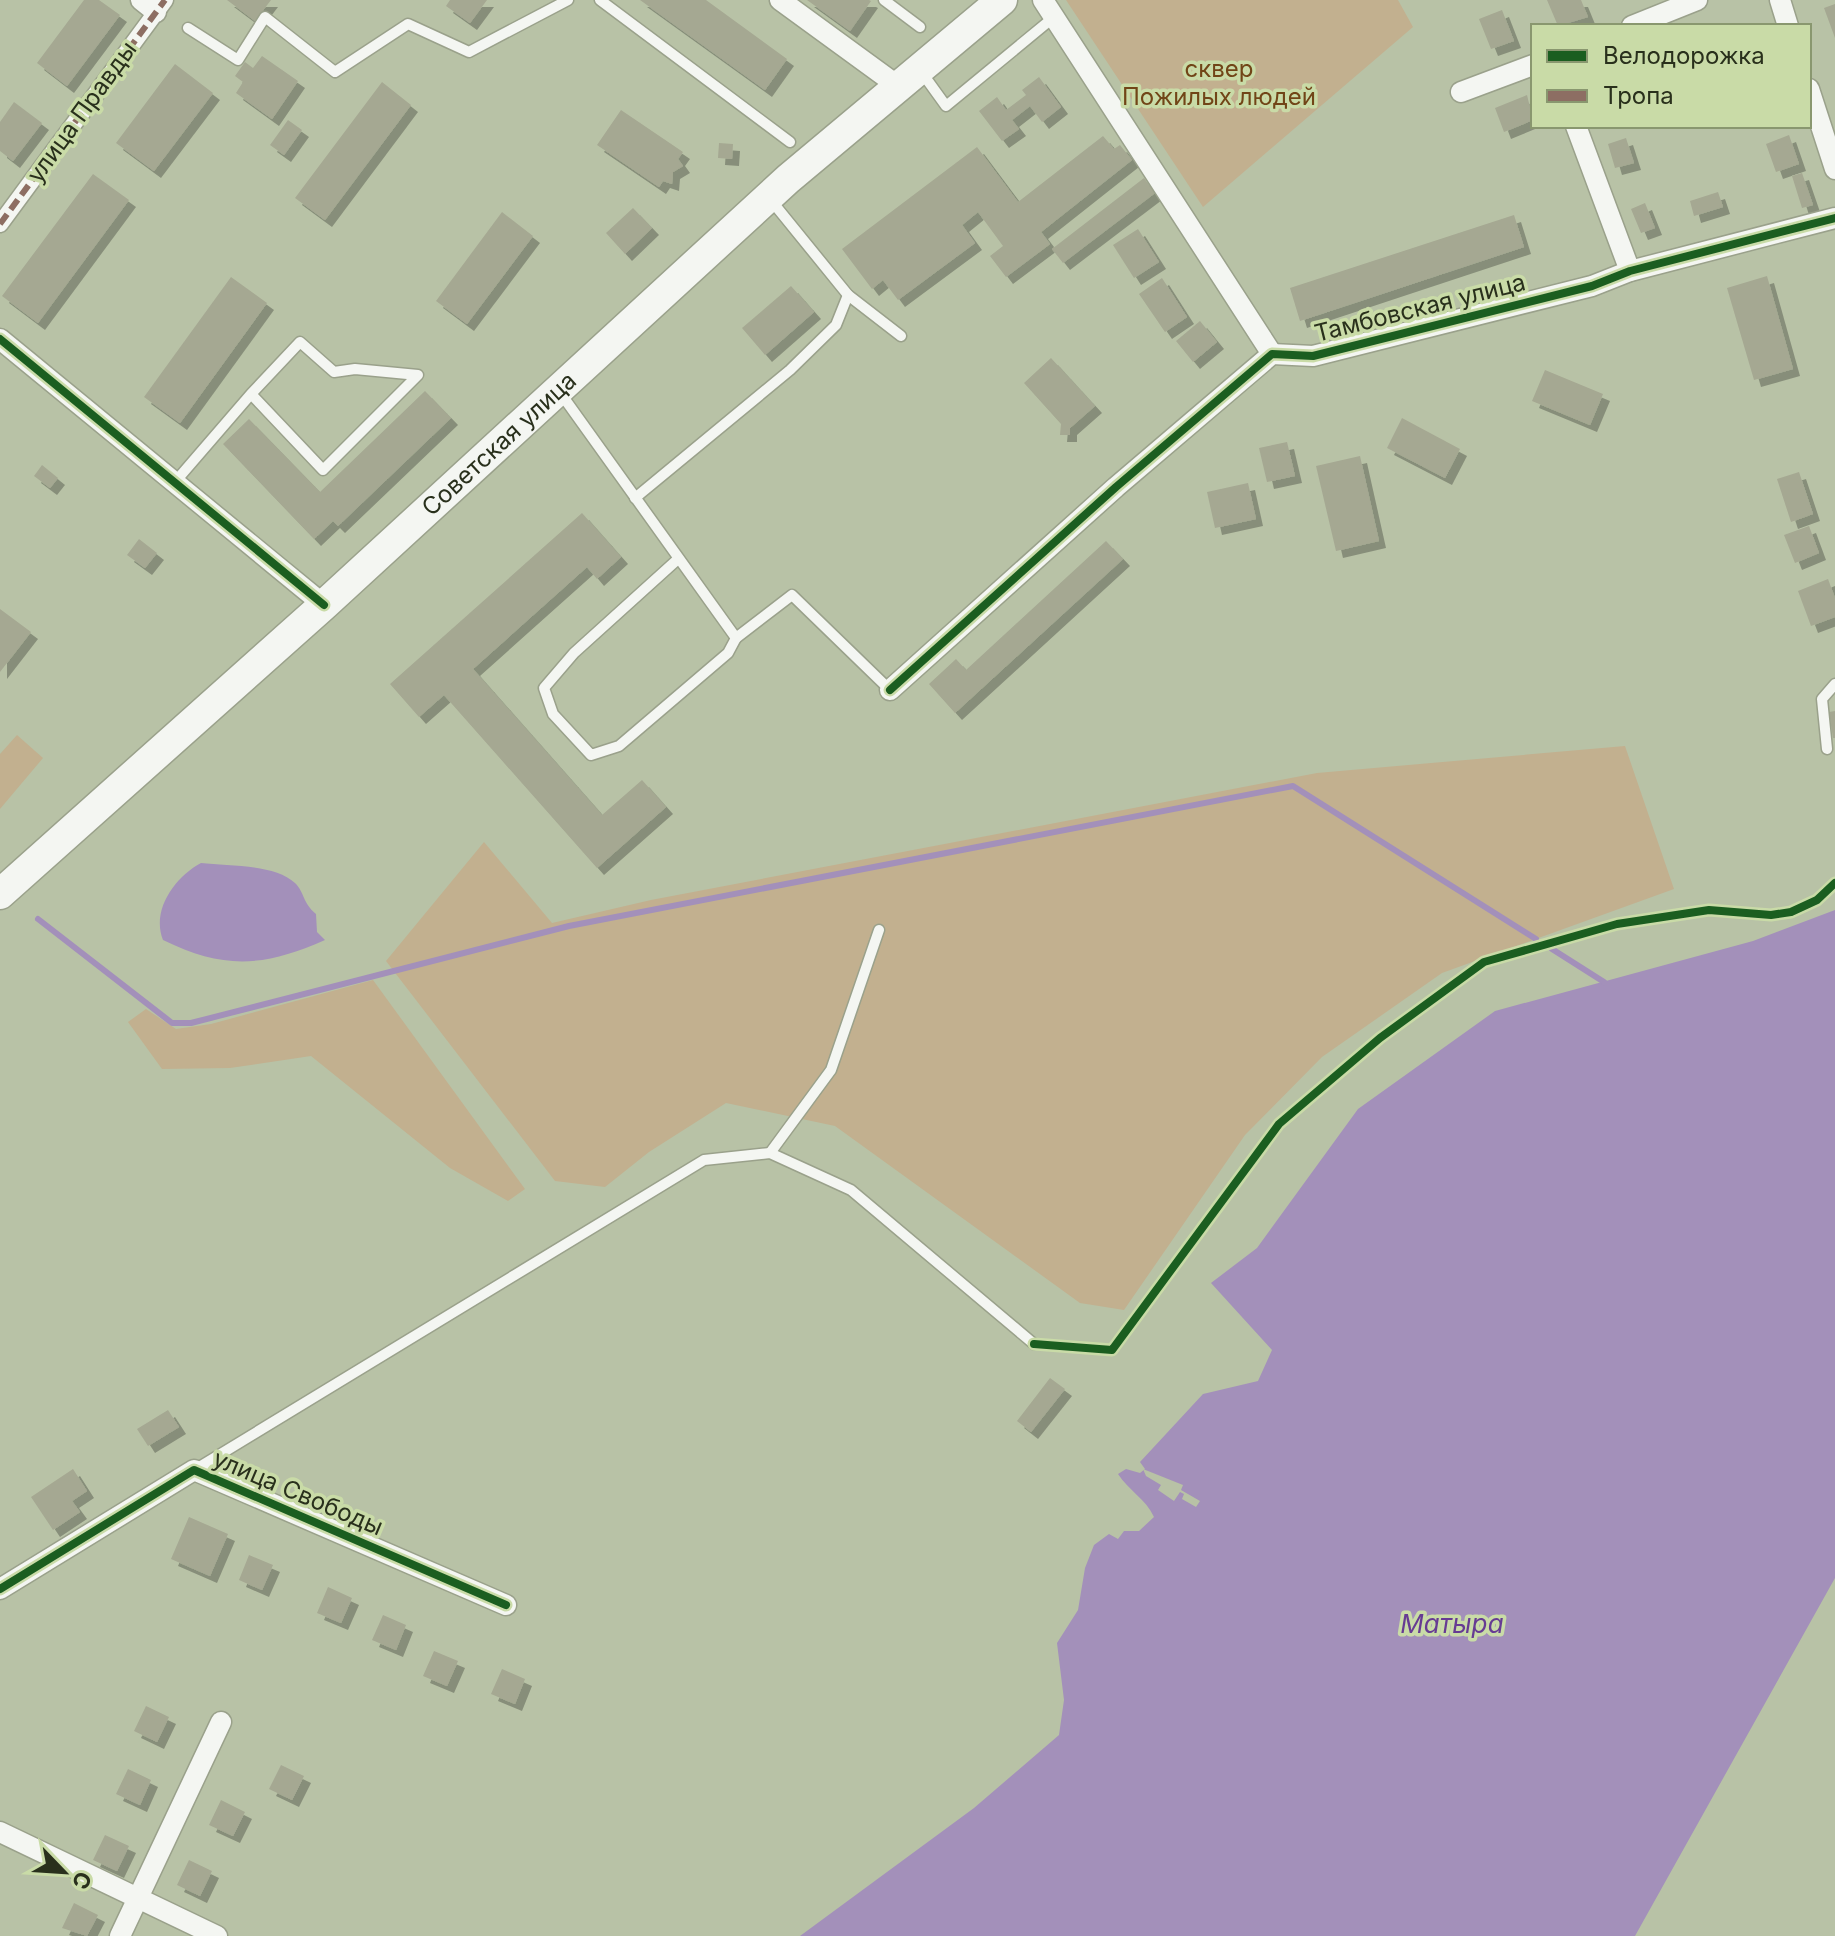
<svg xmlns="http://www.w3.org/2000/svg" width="1835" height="1936" font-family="Inter,sans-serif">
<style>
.green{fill:#c2b08f}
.water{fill:#a390ba}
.pier{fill:#b8c2a6}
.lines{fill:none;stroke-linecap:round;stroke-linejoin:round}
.stream{stroke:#a390ba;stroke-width:6}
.building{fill:#a5a892;filter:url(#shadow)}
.service-casing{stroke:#9aa18b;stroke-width:13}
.pedestrian-casing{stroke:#9aa18b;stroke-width:19}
.minor-casing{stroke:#9aa18b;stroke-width:23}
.secondary-casing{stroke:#9aa18b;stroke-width:33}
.service{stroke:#f4f6f2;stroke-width:10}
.pedestrian{stroke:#f4f6f2;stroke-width:16}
.minor{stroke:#f4f6f2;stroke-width:20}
.secondary{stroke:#f4f6f2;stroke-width:30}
.quiet{stroke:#8d6e63;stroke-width:6;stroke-dasharray:12 6;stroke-linecap:butt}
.cycleway-casing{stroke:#c9dba7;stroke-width:13}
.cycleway{stroke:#1b5e20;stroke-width:8}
.labels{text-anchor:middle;stroke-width:7;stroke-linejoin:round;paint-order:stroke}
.park-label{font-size:24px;fill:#714517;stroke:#c9dba7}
.street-label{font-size:24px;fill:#29301c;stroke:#c9dba7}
.water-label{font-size:26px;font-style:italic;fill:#663b93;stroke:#c9dba7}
</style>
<defs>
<filter id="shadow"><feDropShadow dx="7" dy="7" stdDeviation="0" flood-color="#0004"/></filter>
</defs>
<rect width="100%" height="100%" fill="#b8c2a6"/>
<!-- green -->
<g class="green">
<polygon points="1066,0 1398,0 1413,27 1203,207"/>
<polygon points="17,735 43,758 0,809 0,754"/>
<polygon points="1625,746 1674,889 1442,973 1322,1057 1245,1135 1124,1310 1080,1303 835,1126 726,1103 649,1152 605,1187 555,1181 386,961 484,842 552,923 651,900 1317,773"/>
<polygon points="373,980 525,1189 508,1201 450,1168 311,1056 230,1068 162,1069 128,1022 146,1009 176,1029 211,1024"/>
</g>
<!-- water -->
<g class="water">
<path d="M201,863C228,866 275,864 295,883C305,893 302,902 316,914L317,932L325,940C264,967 224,970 163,940C151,910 175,877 201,863Z"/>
<path d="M1835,910V1578L1635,1936H800L974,1808L1059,1735L1064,1700L1057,1643L1078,1610L1085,1568L1094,1545L1109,1534L1118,1539L1124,1531H1139L1154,1517C1146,1499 1129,1491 1118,1474L1126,1469L1140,1473L1145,1469L1140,1462L1203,1394L1258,1381L1272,1350L1211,1283L1257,1248L1358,1109L1495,1011L1753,941Z"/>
</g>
<!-- pier -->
<polygon class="pier" points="1143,1469 1183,1485 1181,1490 1200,1501 1196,1507 1182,1499 1184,1494 1180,1492 1174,1501 1158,1490 1161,1485 1146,1476"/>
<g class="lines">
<!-- stream -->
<g class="stream">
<polyline points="38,919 172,1023 191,1023 569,926 1293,786 1536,939"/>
<polyline points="1552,949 1604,982"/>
</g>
</g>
<!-- building -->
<g class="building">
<polygon points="84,0 99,0 120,15 67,86 37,63"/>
<polygon points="227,0 271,0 255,21"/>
<polygon points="450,0 487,0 470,23 446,6"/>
<polygon points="640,0 706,0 787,59 765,90"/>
<polygon points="807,0 869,0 871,1 850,31"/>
<polygon points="1547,0 1581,0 1588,17 1558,26"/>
<polygon points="1835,4 1835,38 1824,8"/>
<polygon points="1502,10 1514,41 1491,49 1479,19"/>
<polygon points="262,56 298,81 272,119 236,93 243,82 235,76 245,62 253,68"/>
<polygon points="175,64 213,93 154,171 116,143"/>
<polygon points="1039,77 1061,107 1042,122 1030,106 1012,120 1019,129 1002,141 979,111 997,97 1006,110 1026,95 1022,90"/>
<polygon points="382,82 411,105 325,220 295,198"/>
<polygon points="1527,95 1533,120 1504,132 1495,108"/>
<polygon points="14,102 42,123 13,161 0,151 0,122"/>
<polygon points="621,110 683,152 678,159 683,166 673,172 672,184 663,181 659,187 597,145"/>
<polygon points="288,120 302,130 284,155 270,145"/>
<polygon points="1789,135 1799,164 1776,172 1766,144"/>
<polygon points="1103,136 1114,149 1120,145 1132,160 1041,232 1050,244 1006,277 990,256 1003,246 978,212 962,225 975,243 898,300 883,280 872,289 842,249 977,147 1018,202"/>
<polygon points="1626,138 1634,163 1615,168 1608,144"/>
<polygon points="719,143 733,144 732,159 718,158"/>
<polygon points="1802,173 1813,205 1802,208 1792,176"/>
<polygon points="93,174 129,200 38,323 2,296"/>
<polygon points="1144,178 1155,193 1063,263 1052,249"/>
<polygon points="1718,192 1723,207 1694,216 1690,201"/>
<polygon points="1645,203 1655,228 1641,233 1631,209"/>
<polygon points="633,208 652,228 625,254 606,233"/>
<polygon points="502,212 533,236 467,324 436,301"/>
<polygon points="1514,215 1524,247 1300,321 1290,288"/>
<polygon points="1138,229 1159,262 1134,278 1113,245"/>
<polygon points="1767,276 1793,369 1754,380 1727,288"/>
<polygon points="231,277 267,303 180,423 144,397"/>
<polygon points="1162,278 1187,317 1165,332 1139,294"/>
<polygon points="791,286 814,312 765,355 742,328"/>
<polygon points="1200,321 1217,342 1193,362 1176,341"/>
<polygon points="1051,358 1095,406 1070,428 1070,435 1060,435 1061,424 1024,383"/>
<polygon points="1545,370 1603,394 1590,425 1532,401"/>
<polygon points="425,391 451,418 338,526 333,521 314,539 223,444 249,419 320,492"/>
<polygon points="1402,418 1460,449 1445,478 1387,448"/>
<polygon points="1287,442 1295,476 1267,482 1259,448"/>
<polygon points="1360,456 1379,541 1336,551 1316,466"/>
<polygon points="42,465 58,478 50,488 34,476"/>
<polygon points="1799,472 1813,514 1791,522 1777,479"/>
<polygon points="1248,483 1256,519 1215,528 1207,492"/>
<polygon points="582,513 621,557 597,579 587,567 473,669 602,815 642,780 666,807 597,868 444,695 419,717 390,684"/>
<polygon points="1809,526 1819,553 1795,563 1784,535"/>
<polygon points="139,539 157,553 145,568 127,555"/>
<polygon points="1106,541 1123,559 955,713 929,684 956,659 966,670"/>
<polygon points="1828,579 1835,598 1835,617 1811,626 1798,591"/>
<polygon points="0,609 31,632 0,672"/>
<polygon points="1835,711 1835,738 1833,738 1829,712"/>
<polygon points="1050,1378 1065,1389 1031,1432 1017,1421"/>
<polygon points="168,1410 179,1427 148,1446 137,1429"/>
<polygon points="73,1469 87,1491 72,1501 80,1512 53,1530 31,1497"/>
<polygon points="189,1517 228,1534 210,1576 171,1559"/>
<polygon points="249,1555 273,1565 262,1590 239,1580"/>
<polygon points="328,1587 352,1598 341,1623 317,1613"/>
<polygon points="383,1615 406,1625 396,1650 372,1640"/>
<polygon points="434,1651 458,1661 447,1686 423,1676"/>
<polygon points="502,1669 525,1679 515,1704 491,1694"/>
<polygon points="146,1706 169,1717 157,1742 134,1731"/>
<polygon points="281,1765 304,1776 292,1800 269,1789"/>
<polygon points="128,1769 151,1780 140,1805 116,1794"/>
<polygon points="221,1800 245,1812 233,1836 209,1825"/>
<polygon points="105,1835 129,1846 117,1871 93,1860"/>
<polygon points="189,1860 212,1871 200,1896 177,1885"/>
<polygon points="74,1903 98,1915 87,1936 62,1928"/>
</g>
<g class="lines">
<defs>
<g id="service">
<polyline points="600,0 790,142"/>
<polyline points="884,0 920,27"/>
<polyline points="188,28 238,60 265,17 335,72 408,24 469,52 568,0"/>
<polyline points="920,70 946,106 1054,17"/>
<polyline points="770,199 848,295 901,336"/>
<polyline points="559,391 736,638 792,595 890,690"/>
<polyline points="175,482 251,394 323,470 418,375 355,369 334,372 300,342 251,394"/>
<polyline points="635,498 790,370 836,325 848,295"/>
<polyline points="678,559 574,653 544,688 553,714 591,755 619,746 728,653 736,638"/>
<polyline points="1827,749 1822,699 1835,684"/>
<polyline points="770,1153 831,1070 879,930"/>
<polyline points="196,1469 704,1160 770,1153 851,1190 1034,1344"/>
</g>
<polyline id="pedestrian" points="0,224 165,0"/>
<g id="minor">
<polyline points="141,0 156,12"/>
<polyline points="780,0 898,86"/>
<polyline points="1043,0 1272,354"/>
<polyline points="1780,0 1788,26"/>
<polyline points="1632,26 1697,0"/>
<polyline points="1809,89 1835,169"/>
<polyline points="1461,92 1533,65"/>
<polyline points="1576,126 1630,271"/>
<polyline points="0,339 324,605"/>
<polyline points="890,690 1116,487 1272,354 1313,356 1592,286 1630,271 1835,218"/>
<polyline points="0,1589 194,1470 506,1605"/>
<polyline points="0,1832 217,1936"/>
<polyline points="120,1936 221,1722"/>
</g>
<g id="secondary">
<path id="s1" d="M0,894L324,605L788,179L1002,0"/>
</g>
</defs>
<!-- service casing -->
<use href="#service" class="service-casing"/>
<!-- pedestrian casing -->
<use href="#pedestrian" class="pedestrian-casing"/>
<!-- minor casing -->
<use href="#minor" class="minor-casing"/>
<!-- secondary casing -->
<use href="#secondary" class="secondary-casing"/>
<!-- service -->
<use href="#service" class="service"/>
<!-- pedestrian -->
<use href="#pedestrian" class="pedestrian"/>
<!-- minor -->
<use href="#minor" class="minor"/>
<!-- secondary -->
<use href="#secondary" class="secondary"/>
<!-- quiet -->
<polyline class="quiet" points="0,224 165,0"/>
<defs>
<g id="cycleway">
<polyline points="0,339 324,605"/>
<polyline points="890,690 1116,487 1272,354 1313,356 1592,286 1630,271 1835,218"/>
<polyline points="1034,1344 1112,1350 1279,1124 1380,1038 1484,962 1617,924 1709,910 1771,915 1791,912 1817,900 1835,883"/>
<polyline points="0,1589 194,1470 506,1605"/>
</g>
</defs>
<!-- cycleway casing -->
<use href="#cycleway" class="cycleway-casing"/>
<!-- cycleway -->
<use href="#cycleway" class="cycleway"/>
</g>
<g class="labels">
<!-- park labels -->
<g class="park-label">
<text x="1219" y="77">сквер<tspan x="1219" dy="28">Пожилых людей</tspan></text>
</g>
<!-- street labels -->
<g class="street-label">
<text transform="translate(82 112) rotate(-54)" y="8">улица Правды</text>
<text transform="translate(1420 308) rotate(-14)" y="8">Тамбовская улица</text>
<text dy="8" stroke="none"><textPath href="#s1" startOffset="672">Советская улица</textPath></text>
<text transform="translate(298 1493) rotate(23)" y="8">улица Свободы</text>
</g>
<!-- water labels -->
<g class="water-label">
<text x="1452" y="1633">Матыра</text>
</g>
</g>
<!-- legend -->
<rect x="1531" y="24" width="280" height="104" fill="#c9dba7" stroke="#89976f" stroke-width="2"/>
<rect x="1547" y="50" width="40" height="12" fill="#1b5e20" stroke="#89976f" stroke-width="2"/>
<text x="1603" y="64" font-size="24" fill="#29301c">Велодорожка</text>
<rect x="1547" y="90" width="40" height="12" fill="#8d6e63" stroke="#89976f" stroke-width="2"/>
<text x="1603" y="104" font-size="24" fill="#29301c">Тропа</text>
<!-- north arrow -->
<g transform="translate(64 1872) rotate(115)" stroke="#c9dba7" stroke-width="6" paint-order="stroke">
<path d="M0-6L14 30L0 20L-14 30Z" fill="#29301c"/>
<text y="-12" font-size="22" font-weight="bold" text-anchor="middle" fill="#29301c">С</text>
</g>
</svg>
